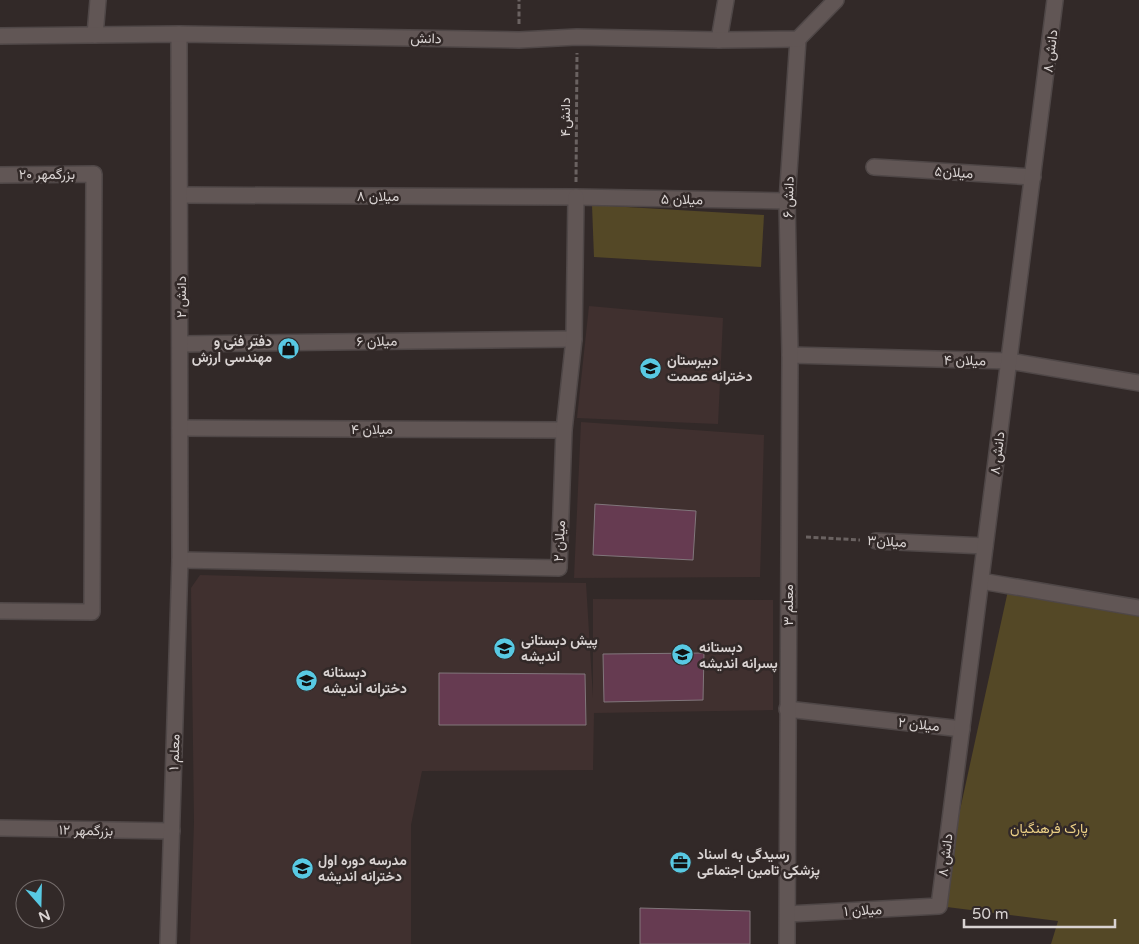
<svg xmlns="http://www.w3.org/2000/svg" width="1139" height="944" font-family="'Varela Round',Vazirmatn,sans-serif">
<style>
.built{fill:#40302f}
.green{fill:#544826}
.building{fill:#663b51;stroke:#81767b}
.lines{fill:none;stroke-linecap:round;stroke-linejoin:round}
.minor-casing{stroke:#4f4747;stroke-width:18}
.tertiary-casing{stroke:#4f4747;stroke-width:18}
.path{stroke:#6a6261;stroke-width:3;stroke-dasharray:5 2.5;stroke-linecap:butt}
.minor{stroke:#615655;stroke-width:15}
.tertiary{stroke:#615655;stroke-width:15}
.labels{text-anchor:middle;stroke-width:5;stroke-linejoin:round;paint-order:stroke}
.street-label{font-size:14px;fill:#d9d3d2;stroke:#322928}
.poi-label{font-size:14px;font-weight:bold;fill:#d9d3d2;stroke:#322928;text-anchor:start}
.park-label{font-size:14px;fill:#ecd086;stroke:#322928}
</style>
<rect width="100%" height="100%" fill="#322928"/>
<!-- built -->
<g class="built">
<polygon points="589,306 723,318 718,424 577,418"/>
<polygon points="581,422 764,435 760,577 574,578"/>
<polygon points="200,575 420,581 586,583 593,698 593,599 773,600 773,710 594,713 593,770 422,771 411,825 411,944 190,944 194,822 191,588"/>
</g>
<!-- green -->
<g class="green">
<polygon points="592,205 764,215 761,267 594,257"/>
<polygon points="1009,586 1139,608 1139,944 1051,944 1058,921 939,906"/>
</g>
<!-- building -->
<g class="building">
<polygon points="595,504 696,511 693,560 593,555"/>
<polygon points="704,653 703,700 604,702 603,654"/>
<polygon points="439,673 585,674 586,725 439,725"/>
<polygon points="640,908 750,911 750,944 640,944"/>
</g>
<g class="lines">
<defs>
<g id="minor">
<polyline points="95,35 98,0"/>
<polyline points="719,40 726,0"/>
<polyline points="874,167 1033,177"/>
<polyline points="0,175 94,174 92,612 0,611"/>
<polyline points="181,195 576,197 787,201"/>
<polyline points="181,344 574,339"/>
<polyline points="790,355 1009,361 1139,383"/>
<polyline points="180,428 564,430"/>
<polyline points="876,541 985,546"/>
<polyline points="180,560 559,568 564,430 574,339 576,197"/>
<polyline points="981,581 1139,608"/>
<polyline points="787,709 962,729"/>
<polyline points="0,828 172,831"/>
<polyline points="788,914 939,906 1055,0"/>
<polyline points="168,944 180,560 179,34"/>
<polyline points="787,944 790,355 787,201 798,39"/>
</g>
<polyline id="tertiary" points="0,36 179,34 519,40 577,37 719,40 798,39 836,0"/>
</defs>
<!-- minor casing -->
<use href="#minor" class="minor-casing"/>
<!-- tertiary casing -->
<use href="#tertiary" class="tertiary-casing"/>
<!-- path -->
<g class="path">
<polyline points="519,24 519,0"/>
<polyline points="576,182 577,53"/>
<polyline points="806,537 860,540"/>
</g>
<!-- minor -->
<use href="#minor" class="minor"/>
<!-- tertiary -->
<use href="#tertiary" class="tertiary"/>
</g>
<!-- icons -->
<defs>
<symbol id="shop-disc" viewBox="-11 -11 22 22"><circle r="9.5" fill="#58c9e3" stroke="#322928"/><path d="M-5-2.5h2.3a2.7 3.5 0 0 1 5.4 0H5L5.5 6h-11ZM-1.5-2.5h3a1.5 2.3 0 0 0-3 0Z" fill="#111"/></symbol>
<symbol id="school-disc" viewBox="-11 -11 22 22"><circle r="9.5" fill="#58c9e3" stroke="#322928"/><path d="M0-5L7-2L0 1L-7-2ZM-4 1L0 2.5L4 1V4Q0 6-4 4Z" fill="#111"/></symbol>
<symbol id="office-disc" viewBox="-11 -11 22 22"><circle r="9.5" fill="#58c9e3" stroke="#322928"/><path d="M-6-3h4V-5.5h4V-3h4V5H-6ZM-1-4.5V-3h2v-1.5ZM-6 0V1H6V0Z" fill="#111"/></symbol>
</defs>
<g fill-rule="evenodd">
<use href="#shop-disc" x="276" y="336" width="25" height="25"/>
<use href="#school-disc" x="638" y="356" width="25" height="25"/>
<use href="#school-disc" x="492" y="636" width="25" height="25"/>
<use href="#school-disc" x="670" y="642" width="25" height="25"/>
<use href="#school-disc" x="294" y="668" width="25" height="25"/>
<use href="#office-disc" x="668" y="850" width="25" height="25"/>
<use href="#school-disc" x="290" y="856" width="25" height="25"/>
</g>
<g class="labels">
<!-- street labels -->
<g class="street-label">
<text transform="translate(426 38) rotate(1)" y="5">دانش</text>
<text transform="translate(1050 51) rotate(-83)" y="5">دانش ۸</text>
<text transform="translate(565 117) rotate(-90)" y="5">دانش۴</text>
<text transform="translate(954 172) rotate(4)" y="5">میلان۵</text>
<text x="47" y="179">بزرگمهر ۲۰</text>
<text x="378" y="201">میلان ۸</text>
<text transform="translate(788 197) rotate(-88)" y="5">دانش ۶</text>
<text transform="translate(682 199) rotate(1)" y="5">میلان ۵</text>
<text transform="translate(181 297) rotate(-90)" y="5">دانش ۲</text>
<text transform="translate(377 341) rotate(-1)" y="5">میلان ۶</text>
<text transform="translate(965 360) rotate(1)" y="5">میلان ۴</text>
<text x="372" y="434">میلان ۴</text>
<text transform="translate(997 453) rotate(-83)" y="5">دانش ۸</text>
<text transform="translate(559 541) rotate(-87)" y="5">میلان ۲</text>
<text transform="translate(887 541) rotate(3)" y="5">میلان۳</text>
<text transform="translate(788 605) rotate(-90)" y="5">معلم ۳</text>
<text transform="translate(919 724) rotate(6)" y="5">میلان ۲</text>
<text transform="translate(174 752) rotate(-88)" y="5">معلم ۱</text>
<text transform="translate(86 830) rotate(1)" y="5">بزرگمهر ۱۲</text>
<text transform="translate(945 855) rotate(-83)" y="5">دانش ۸</text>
<text transform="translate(863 910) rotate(-3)" y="5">میلان ۱</text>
</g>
<!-- poi labels -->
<g class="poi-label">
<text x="272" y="346" text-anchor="end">دفتر فنی و<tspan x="272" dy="16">مهندسی ارزش</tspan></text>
<text x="667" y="365">دبیرستان<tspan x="667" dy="16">دخترانه عصمت</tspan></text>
<text x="521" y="645">پیش دبستانی<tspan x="521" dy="16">اندیشه</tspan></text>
<text x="699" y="652">دبستانه<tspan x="699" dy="16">پسرانه اندیشه</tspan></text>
<text x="323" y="677">دبستانه<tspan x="323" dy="16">دخترانه اندیشه</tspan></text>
<text x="697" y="859">رسیدگی به اسناد<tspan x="697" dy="16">پزشکی تامین اجتماعی</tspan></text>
<text x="318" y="865">مدرسه دوره اول<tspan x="318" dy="16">دخترانه اندیشه</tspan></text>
</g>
<!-- park labels -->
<g class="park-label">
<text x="1049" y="833">پارک فرهنگیان</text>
</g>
</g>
<!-- north arrow -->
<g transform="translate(40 904) rotate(160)"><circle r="24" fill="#322928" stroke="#756d6c"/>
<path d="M0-4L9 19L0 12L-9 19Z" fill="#58c9e3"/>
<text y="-8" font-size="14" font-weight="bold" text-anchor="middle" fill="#d9d3d2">N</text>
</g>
<!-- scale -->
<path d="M964 919v8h151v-8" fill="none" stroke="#d9d3d2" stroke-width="2.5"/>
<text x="972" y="919" font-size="15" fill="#d9d3d2" stroke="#322928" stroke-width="4" paint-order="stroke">50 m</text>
</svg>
